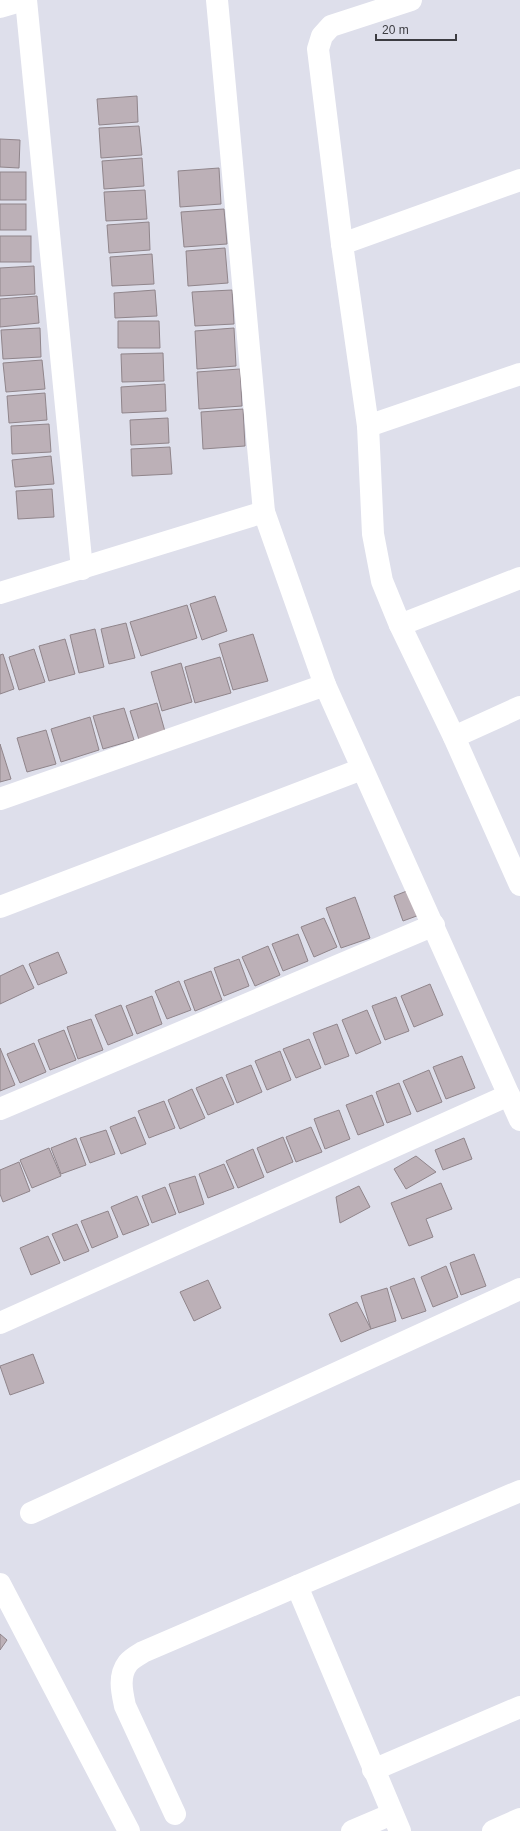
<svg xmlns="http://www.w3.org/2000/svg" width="520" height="1831" font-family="Arial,sans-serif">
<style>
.building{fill:#bcb0b7;stroke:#90858b}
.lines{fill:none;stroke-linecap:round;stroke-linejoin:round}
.minor{stroke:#fff;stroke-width:22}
</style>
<rect width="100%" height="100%" fill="#dedfeb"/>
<!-- building -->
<g class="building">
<polygon points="137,96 138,122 99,125 97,99"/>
<polygon points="139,126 142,155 101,158 99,128"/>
<polygon points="0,139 20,140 19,168 0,167"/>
<polygon points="142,158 144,186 104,189 102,161"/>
<polygon points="219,168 221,204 180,207 178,171"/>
<rect x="0" y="172" width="26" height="28"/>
<polygon points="145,190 147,219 106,221 104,192"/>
<rect x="0" y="204" width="26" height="26"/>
<polygon points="224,209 227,244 184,247 181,212"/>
<polygon points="149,222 150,250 109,253 107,225"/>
<rect x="0" y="236" width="31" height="26"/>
<polygon points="225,248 228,283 188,286 186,251"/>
<polygon points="152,254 154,284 112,286 110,257"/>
<polygon points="34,266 35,294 0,296 0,268"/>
<polygon points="155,290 157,316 115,318 114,293"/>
<polygon points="232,290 234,324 195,326 192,292"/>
<polygon points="37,296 39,323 0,327 0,299"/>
<polygon points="118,321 159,321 160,348 118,348"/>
<polygon points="40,328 41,357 3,359 1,330"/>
<polygon points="234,328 236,366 197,369 195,331"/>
<polygon points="163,353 164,381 122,382 121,354"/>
<polygon points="42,360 45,389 6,392 3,363"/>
<polygon points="240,369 242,406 199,409 197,372"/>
<polygon points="165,384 166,411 122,413 121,387"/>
<polygon points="45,393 47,420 9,423 7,396"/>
<polygon points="243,409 245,446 203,449 201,412"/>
<polygon points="168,418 169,443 131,445 130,420"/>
<polygon points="49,424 51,452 12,454 11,426"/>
<polygon points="170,447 172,474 132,476 131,449"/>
<polygon points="51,456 54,484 15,487 12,460"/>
<polygon points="52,489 54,517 18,519 16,491"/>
<polygon points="215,596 227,631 202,640 190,604"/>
<polygon points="187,605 197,638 141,656 130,622"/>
<polygon points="126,623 135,658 109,664 101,629"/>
<polygon points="95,629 104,667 79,673 70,635"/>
<polygon points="253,634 268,681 233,690 219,644"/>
<polygon points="65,639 75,674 49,681 39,646"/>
<polygon points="34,649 45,682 19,690 9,657"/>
<polygon points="3,654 14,689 0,694 0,655"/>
<polygon points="220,657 231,693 195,703 185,667"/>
<polygon points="181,663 192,702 162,711 151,672"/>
<polygon points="157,703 166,735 140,743 130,711"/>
<polygon points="124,708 134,740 103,749 93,716"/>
<polygon points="90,717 99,750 61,762 51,729"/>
<polygon points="46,730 56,764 27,772 17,738"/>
<polygon points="0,744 11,779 0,782"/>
<polygon points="412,889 422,914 403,921 394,896"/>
<polygon points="355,897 370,938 341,948 326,908"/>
<polygon points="324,918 337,947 314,957 301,927"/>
<polygon points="298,934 308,961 283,971 272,944"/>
<polygon points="268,946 280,975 255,986 242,957"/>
<polygon points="58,952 67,973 38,985 29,964"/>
<polygon points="239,959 249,986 224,996 214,968"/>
<polygon points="23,965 34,988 0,1004 0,976"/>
<polygon points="211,971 222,1000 195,1011 184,981"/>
<polygon points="179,981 191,1010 167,1019 155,991"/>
<polygon points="430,984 443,1015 414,1027 401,996"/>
<polygon points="152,996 162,1024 137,1034 126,1006"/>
<polygon points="396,997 409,1031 385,1040 372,1006"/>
<polygon points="121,1005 133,1035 108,1045 95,1015"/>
<polygon points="367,1010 381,1043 356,1054 342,1020"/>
<polygon points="91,1019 103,1050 78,1059 67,1027"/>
<polygon points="337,1024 349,1056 325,1065 313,1033"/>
<polygon points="64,1030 76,1060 50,1070 38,1040"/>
<polygon points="309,1039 321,1068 296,1078 283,1049"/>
<polygon points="34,1043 46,1072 20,1083 7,1054"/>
<polygon points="0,1048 15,1085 0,1091"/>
<polygon points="280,1051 291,1080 267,1090 255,1061"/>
<polygon points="462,1056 475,1088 446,1099 433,1067"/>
<polygon points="251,1065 262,1092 237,1103 226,1075"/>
<polygon points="429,1070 442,1102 417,1112 403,1081"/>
<polygon points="222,1077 234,1104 208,1115 196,1088"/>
<polygon points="399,1083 411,1114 387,1123 376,1092"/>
<polygon points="192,1089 205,1118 180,1129 168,1100"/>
<polygon points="372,1095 384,1125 358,1135 346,1105"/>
<polygon points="164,1101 175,1128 149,1138 138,1111"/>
<polygon points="339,1110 350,1139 325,1149 314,1119"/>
<polygon points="135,1117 146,1144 121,1154 110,1127"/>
<polygon points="311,1127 322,1152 296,1162 286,1137"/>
<polygon points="106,1130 115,1154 90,1163 80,1138"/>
<polygon points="283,1137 293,1162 267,1173 257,1148"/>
<polygon points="76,1138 86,1165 61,1174 51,1148"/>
<polygon points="464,1138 472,1159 443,1170 435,1150"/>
<polygon points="49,1148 61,1176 32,1188 20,1160"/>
<polygon points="253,1149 264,1177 238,1188 226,1161"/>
<polygon points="416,1156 436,1172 406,1189 394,1169"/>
<polygon points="19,1162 30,1191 3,1202 0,1194 0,1170"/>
<polygon points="224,1164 234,1188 208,1198 199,1174"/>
<polygon points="195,1176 204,1204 179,1213 169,1184"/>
<polygon points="441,1183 452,1209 426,1219 433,1237 409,1246 391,1203"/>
<polygon points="359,1186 370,1207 340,1223 336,1197"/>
<polygon points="165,1187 176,1214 152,1223 142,1196"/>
<polygon points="137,1196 149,1225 123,1235 111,1207"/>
<polygon points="108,1211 118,1237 92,1248 81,1221"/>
<polygon points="77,1224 89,1251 64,1261 52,1234"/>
<polygon points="48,1236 60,1263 31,1275 20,1248"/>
<polygon points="474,1254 486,1286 461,1295 450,1263"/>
<polygon points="446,1266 458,1297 433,1307 421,1277"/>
<polygon points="414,1278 426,1311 402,1319 390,1287"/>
<polygon points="208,1280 221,1308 194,1321 180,1292"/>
<polygon points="387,1288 396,1321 371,1329 361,1296"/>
<polygon points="357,1302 371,1329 341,1342 329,1314"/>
<polygon points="33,1354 44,1383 10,1395 0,1366"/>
<polygon points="0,1634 7,1640 0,1650"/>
</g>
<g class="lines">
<!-- minor -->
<g class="minor">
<polyline points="26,0 82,569"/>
<polyline points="217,0 264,512 325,685 520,1120"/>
<polyline points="411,0 331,26 322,36 318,49 342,244 368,426 373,534 382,581 400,625 454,737 520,885"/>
<polyline points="0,7 24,0"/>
<polyline points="342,244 520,180"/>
<polyline points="368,426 520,374"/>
<polyline points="0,593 264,512"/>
<polyline points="400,625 520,578"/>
<polyline points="454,737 520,707"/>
<polyline points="0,799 325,685"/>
<polyline points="0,907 362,769"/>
<polyline points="0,1109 434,925"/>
<polyline points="0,1323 509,1095"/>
<polyline points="31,1513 520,1289"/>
<polyline points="0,1584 129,1831"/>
<polyline points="373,1770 520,1707"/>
<path d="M175,1814L125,1706C122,1692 118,1676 128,1663C131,1659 138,1655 143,1652L297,1586"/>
<polyline points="352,1831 392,1814"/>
<polyline points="400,1831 297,1586 520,1491"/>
<polyline points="493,1831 520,1819"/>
</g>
</g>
<!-- scale -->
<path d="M376 34v6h80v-6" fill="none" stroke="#3c3c41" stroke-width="2"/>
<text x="382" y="34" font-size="12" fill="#3c3c41" stroke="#dedfeb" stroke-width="3" paint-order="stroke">20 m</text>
</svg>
